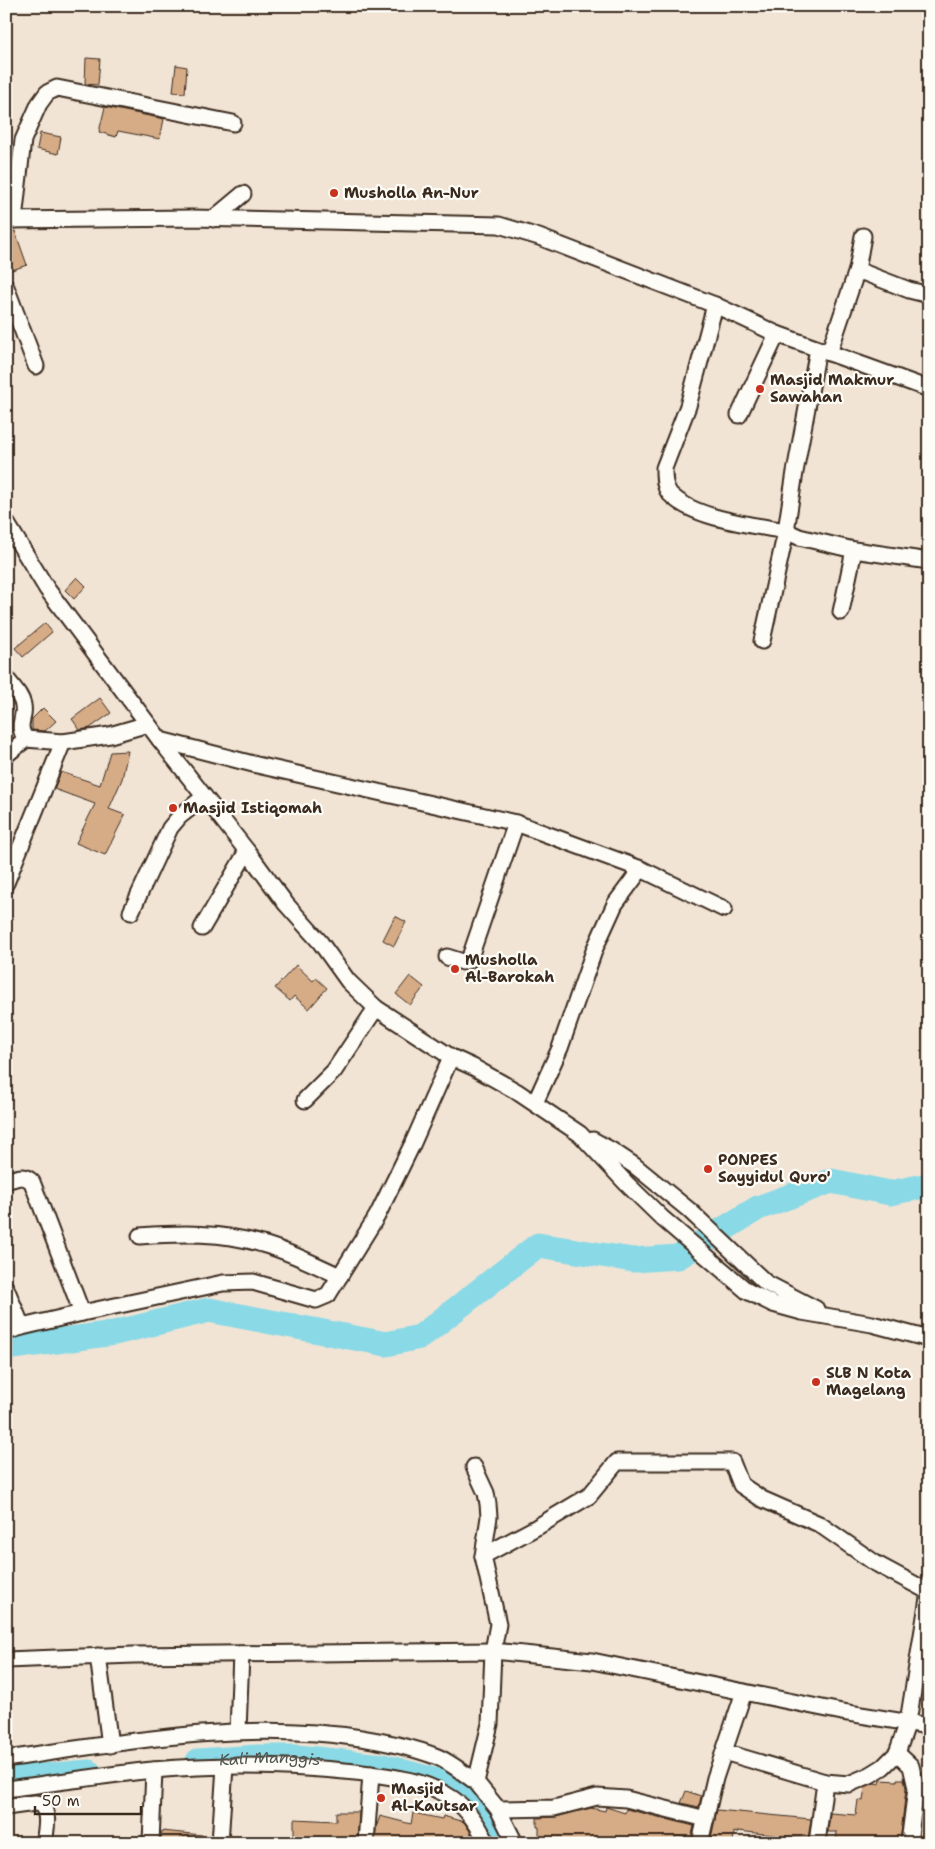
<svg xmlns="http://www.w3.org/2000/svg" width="935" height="1849" font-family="'Shantell Sans',sans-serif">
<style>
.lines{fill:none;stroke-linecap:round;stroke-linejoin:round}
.river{stroke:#8ad9e6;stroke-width:25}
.building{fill:#d6ac87;stroke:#3b2a1e}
.minor-casing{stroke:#3b2a1e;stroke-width:19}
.minor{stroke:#fdfcf7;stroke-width:15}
.poi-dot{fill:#c8321e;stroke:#fdfcf7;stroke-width:2}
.labels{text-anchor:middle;stroke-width:4.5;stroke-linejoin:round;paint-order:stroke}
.poi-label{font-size:15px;font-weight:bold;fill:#3b2a1e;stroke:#fdfcf7;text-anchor:start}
.water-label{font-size:16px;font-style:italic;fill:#4f5650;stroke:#fdfcf7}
</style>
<rect width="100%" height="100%" fill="#f1e4d5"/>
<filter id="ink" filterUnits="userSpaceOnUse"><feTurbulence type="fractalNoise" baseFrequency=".02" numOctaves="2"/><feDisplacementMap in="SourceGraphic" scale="10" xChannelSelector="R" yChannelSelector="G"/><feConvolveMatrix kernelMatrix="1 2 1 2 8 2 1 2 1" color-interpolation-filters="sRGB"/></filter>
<g filter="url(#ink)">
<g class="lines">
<!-- river -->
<g class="river">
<polyline points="6,1348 114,1333 209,1310 386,1344 420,1337 538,1245 633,1260 678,1257 758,1208 831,1181 890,1193 929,1185"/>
<path id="s1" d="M198,1761L257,1757H297L383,1766L434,1780L485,1806L505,1843"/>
<polyline points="6,1779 89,1772"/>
</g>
</g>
<!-- building -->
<g class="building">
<polygon points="86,58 100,59 98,85 85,84"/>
<polygon points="176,65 187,67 185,93 173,92"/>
<polygon points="105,107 164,119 160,139 118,131 116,137 99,132"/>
<polygon points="40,133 61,137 58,154 37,149"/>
<polygon points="15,231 27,265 6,272 6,234"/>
<polygon points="77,577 86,586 74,599 65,590"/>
<polygon points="45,623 52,632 23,657 15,648"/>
<polygon points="100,698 111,713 90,728 80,730 72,719"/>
<polygon points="43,708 56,721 45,731 32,730 32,719"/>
<polygon points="128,751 122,779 109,809 125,815 105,855 76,843 95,804 54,789 61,772 100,785 110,752"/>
<polygon points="395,916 406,922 394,946 383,940"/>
<polygon points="296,965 313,981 316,978 327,988 309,1009 294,996 290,1001 275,988"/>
<polygon points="410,976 424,987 410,1005 396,994"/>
<polygon points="897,1779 904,1779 906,1788 900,1843 836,1843 837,1832 828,1832 830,1813 856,1815 858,1800 863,1801 865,1787 874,1783 880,1784 881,1780 897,1781"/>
<polygon points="924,1780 929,1781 929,1843 918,1843 925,1789"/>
<polygon points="686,1791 701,1796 699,1807 681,1803"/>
<polygon points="606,1807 625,1813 626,1809 694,1826 691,1839 676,1836 674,1843 539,1842 539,1827 537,1827 537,1818 556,1817 591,1808 605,1811"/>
<polygon points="717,1810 811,1819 808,1839 738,1831 737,1833 734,1832 733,1843 710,1843"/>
<polygon points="336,1812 359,1812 357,1843 294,1843 294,1819 336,1821"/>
<polygon points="413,1813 442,1819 443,1816 464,1822 471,1833 470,1841 455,1839 455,1843 375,1843 376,1828 380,1816 411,1824"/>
<polygon points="162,1831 202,1835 202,1843 160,1843"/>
</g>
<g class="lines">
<defs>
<g id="minor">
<polyline points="213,219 243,194"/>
<polyline points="6,220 192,218 499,225 539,237 715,305 777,334 929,389"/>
<polyline points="14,220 23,140 39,104 47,93 57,88 233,123"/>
<polyline points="857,270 909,290 929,295"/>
<polyline points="6,287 36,366"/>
<path d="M715,305L688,406L664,468C664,477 664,487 670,494C694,519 753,525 786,531L762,641"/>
<polyline points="818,349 795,472 786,531 799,537 854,550 841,612"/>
<polyline points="829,353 857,270 863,236"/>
<polyline points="739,415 777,334"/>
<polyline points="6,522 47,589 160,740 247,851 286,904 320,942 348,981 376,1008 451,1057 473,1067 516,1091 580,1134 626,1183 662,1218 747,1291 773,1304 802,1312 872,1324 929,1339"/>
<polyline points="854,550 929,561"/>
<path d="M6,678C12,686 21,695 23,705C26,719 15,724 26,739"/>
<polyline points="160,740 257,765 516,823 641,869 724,909"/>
<polyline points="6,755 26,739 63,742 110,735 148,724"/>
<polyline points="6,883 63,742"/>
<polyline points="131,912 170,828 180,816 204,797"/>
<polyline points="202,928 247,851"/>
<polyline points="447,957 463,962 469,960 516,823"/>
<polyline points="305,1100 334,1071 376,1008"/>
<polyline points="535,1103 560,1048 595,948 615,904 641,869"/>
<polyline points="593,1140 611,1150 635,1166 689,1210 766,1283 816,1309"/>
<path d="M6,1181C16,1178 24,1173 32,1182L82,1313L22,1327L6,1332"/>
<path d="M140,1236C181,1233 222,1232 262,1244C289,1251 315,1265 340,1276"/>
<polyline points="6,1288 22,1327"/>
<polyline points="82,1313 223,1283 253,1282 316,1300 328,1295 377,1216 412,1145 451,1057"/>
<polyline points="474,1467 486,1493 488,1504 489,1517 483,1556 498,1624 493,1651 490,1724 476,1782 498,1809 515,1843"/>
<polyline points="483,1556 537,1527 589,1496 617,1462 732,1462 741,1485 762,1499 819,1524 875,1563 929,1592"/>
<polyline points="98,1656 110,1745"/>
<polyline points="6,1660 133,1655 493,1651 592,1661 842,1712 929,1726"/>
<polyline points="238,1731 241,1654"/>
<polyline points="724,1752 825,1782 849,1784 870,1775 883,1767 897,1753 908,1722 929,1592"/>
<polyline points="897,1753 911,1766 916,1788 909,1843"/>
<path d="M6,1759C123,1742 243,1720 361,1738C386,1742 411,1747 435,1756C449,1761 463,1773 476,1782"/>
<path d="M6,1789C55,1783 104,1775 153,1770C219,1764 289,1765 355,1772C388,1776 424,1779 453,1799C469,1810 479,1826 487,1843"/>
<path d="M6,1807L35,1803L41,1804C50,1815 46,1829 44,1843"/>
<polyline points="498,1809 554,1808 597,1797 626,1799 706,1819"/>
<polyline points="151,1843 154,1770"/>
<polyline points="220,1843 225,1766"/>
<polyline points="366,1843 371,1774"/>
<polyline points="700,1843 715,1778 744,1692"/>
<polyline points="817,1843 825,1782"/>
</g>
</defs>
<!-- minor casing -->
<use href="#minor" class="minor-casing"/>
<!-- minor -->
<use href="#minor" class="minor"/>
</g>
</g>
<!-- markers -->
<g class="poi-dot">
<circle cx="334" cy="193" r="5"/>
<circle cx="760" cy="389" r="5"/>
<circle cx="173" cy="808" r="5"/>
<circle cx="455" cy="969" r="5"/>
<circle cx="708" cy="1169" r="5"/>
<circle cx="816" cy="1382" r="5"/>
<circle cx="381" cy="1798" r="5"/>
</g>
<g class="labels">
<!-- poi labels -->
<g class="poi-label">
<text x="344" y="198">Musholla An-Nur</text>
<text x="770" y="385">Masjid Makmur<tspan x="770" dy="17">Sawahan</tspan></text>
<text x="183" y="813">Masjid Istiqomah</text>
<text x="465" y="965">Musholla<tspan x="465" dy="17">Al-Barokah</tspan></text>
<text x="718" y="1165">PONPES<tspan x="718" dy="17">Sayyidul Quro'</tspan></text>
<text x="826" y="1378">SLB N Kota<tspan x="826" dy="17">Magelang</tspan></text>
<text x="391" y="1794">Masjid<tspan x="391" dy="17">Al-Kautsar</tspan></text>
</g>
<!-- water labels -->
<g class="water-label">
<text dy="6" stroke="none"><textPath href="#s1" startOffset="72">Kali Manggis</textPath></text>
</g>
</g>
<!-- margin -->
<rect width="935" height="1849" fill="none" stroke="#fdfcf7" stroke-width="25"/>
<rect x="12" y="12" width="910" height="1824" fill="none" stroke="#3b2a1e" stroke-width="2" filter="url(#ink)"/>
<!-- scale -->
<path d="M35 1806v8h106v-8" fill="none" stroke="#3b2a1e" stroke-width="2.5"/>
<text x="42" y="1806" font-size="15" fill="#3b2a1e" stroke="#fdfcf7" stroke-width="4" paint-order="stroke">50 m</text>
</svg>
